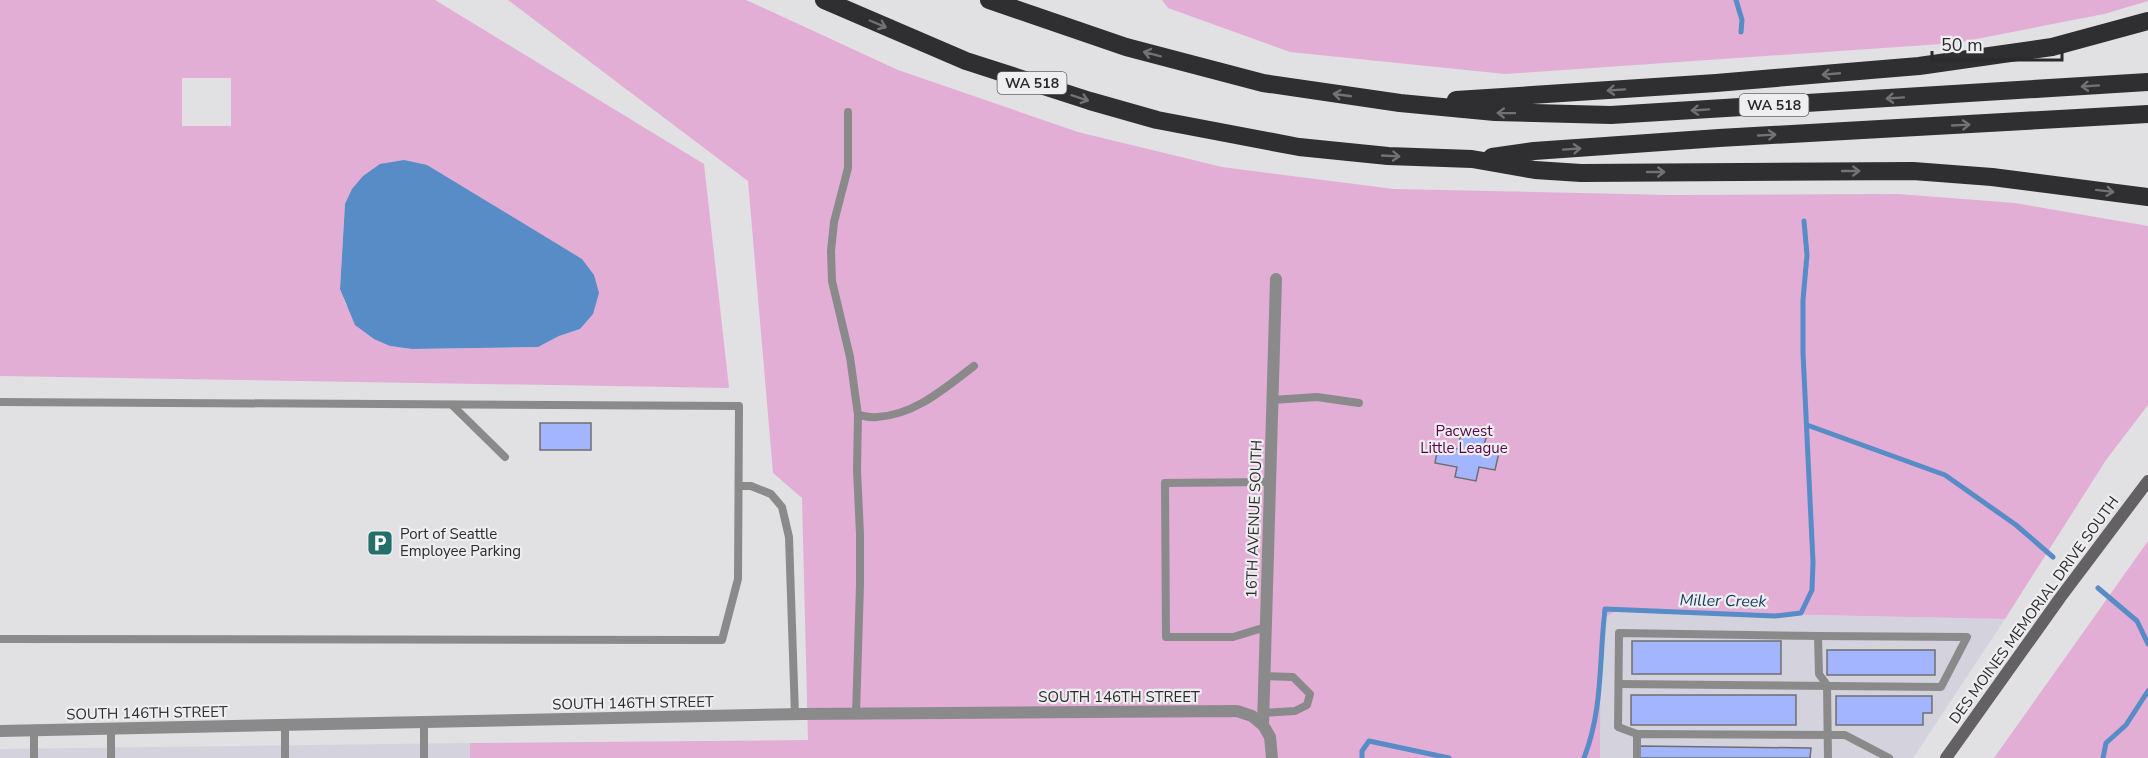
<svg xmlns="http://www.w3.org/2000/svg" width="2148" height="758" font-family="'Nunito Sans',sans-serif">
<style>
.built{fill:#d4d2dd}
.green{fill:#e2aed5;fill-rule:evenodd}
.water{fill:#578cc7}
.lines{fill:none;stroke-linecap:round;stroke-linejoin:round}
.stream{stroke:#578cc7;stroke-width:5}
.building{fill:#a3b5fe;stroke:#6e6f71;stroke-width:1.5}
.service{stroke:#8b8a8b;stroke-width:8}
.minor{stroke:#8b8a8b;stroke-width:12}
.secondary{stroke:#636163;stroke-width:12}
.motorway{stroke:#2f2e30;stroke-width:18}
.oneway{stroke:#727174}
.labels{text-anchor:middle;stroke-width:4.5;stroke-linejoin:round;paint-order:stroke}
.shield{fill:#eeeef1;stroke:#666667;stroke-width:1.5}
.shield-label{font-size:14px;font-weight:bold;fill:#2b2b2c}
.park-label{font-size:15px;fill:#57034b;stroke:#eeeef1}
.street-label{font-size:15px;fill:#2b2b2c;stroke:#eeeef1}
.poi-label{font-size:15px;fill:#2b2b2c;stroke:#eeeef1;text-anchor:start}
.water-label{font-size:16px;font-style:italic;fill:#163c63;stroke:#eeeef1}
</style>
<rect width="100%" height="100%" fill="#e1e0e3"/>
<!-- built -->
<g class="built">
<polygon points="1601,611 2005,619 1913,758 1600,758"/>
<polygon points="470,743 470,758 0,758 0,749"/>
</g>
<!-- green -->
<g class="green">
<path d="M0,0H435L704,164L729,388L0,376ZM182,78H231V126H182ZM345,204L580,329L559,336L538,347L412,349L390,346L346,305L340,288Z"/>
<polygon points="508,0 746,0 898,70 1078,132 1222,167 1394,189 1670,195 1898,194 2015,203 2148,226 2148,405 2106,460 2005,619 1617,611 1604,617 1601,613 1600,758 470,758 470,743 808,740 802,498 773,473 748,181"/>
<polygon points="1162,0 2148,0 2148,1 2104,14 1956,43 1505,74 1290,52 1168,8"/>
<polygon points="2148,541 2148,758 1994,758"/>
</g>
<!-- water -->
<polygon class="water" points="404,160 427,165 582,259 594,275 599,293 593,314 580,329 559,336 538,347 412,349 390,346 374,339 355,325 340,289 345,204 352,189 363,176 380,164"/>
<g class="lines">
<!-- stream -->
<g class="stream">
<polyline points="1736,0 1742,20 1741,32"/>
<polyline points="1807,425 1945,475 2016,525 2053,557"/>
<polyline points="2098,588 2137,621 2148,644"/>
<polyline points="1362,758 1362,751 1369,741 1449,758"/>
<path d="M1584,758C1603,710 1599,660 1605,609L1775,616L1801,613L1812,590L1813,562L1803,353V300L1807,255L1804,221"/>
<polyline points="2103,758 2106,743 2126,725 2148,691"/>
</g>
</g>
<!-- building -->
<g class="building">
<rect x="540" y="423" width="51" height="27"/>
<polygon points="1461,433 1486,438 1484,445 1500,448 1495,470 1479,467 1476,481 1455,477 1457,467 1435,463 1438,446 1458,449"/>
<rect x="1632" y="641" width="149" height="33"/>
<rect x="1827" y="650" width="108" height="25"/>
<rect x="1631" y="695" width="165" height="30"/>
<polygon points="1836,696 1932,696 1932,713 1923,713 1923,725 1836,725"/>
<polygon points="1639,746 1811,748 1810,758 1639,758"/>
</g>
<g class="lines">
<!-- service -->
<g class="service">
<polyline points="848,112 848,168 834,222 831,251 832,281 850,357 858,415 857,470 860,534 860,585 856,714"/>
<polyline points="1272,400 1317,397 1359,403"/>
<polyline points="0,402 739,406 738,579 722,640 0,639"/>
<polyline points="452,405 505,457"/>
<path d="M858,415C864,416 871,418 877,417C915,415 945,388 974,366"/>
<polyline points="739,486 751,486 771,494 782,507 789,537 795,715"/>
<polyline points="1266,627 1233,637 1166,637 1165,483 1270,482"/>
<polyline points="1619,684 1941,687 1967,637 1818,636"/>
<polyline points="1264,713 1295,711 1307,705 1310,694 1293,677 1265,676"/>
<polyline points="34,730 34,758"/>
<polyline points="1637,734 1618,727 1619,633 1818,636 1819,674 1827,685 1828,758"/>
<polyline points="111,758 111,729"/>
<polyline points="285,758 285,725"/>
<polyline points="424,758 424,722"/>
<polyline points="1637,758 1637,734 1845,735 1889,758"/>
</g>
<!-- minor -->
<g class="minor">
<polyline points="0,731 802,714 1237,711 1252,716 1263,725"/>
<polyline points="1272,758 1270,737 1263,725 1276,279"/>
</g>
<!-- secondary -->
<polyline class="secondary" points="1946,758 2060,598 2148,481"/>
<!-- motorway -->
<g class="motorway">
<polyline points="824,0 966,61 1090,101 1157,120 1299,147 1388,156 1472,159 1535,170 1581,173 1913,171 1992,177 2148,197"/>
<polyline points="989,0 1126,47 1263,83 1400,103 1495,112 1611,115 2148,82"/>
<polyline points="1456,100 1716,83 1919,66 2052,47 2148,21"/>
<polyline points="1492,157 1534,151 1719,138 2148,114"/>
</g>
</g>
<!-- one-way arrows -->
<defs><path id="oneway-shaft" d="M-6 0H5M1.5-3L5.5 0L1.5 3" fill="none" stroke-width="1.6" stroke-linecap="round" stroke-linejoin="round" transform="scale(1.5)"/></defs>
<g class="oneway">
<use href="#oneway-shaft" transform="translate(878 24) rotate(23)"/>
<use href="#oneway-shaft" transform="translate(1152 54) rotate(-165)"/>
<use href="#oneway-shaft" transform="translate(1831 74) rotate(175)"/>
<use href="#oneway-shaft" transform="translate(2090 86) rotate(176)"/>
<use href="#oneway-shaft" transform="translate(1616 90) rotate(176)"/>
<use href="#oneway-shaft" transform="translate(1342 95) rotate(-172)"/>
<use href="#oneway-shaft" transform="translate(1080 98) rotate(18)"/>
<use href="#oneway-shaft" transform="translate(1895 98) rotate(176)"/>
<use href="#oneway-shaft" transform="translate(1700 110) rotate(176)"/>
<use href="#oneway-shaft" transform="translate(1506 113) rotate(-179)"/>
<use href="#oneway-shaft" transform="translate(1961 125) rotate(-3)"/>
<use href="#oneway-shaft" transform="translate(1767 135) rotate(-3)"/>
<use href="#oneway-shaft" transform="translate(1572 149) rotate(-4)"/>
<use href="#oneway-shaft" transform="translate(1391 156) rotate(3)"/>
<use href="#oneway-shaft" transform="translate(1851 171)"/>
<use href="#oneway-shaft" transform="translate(1656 172)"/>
<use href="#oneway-shaft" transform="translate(2105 191) rotate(7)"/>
</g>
<!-- icons -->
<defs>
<symbol id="parking-square" viewBox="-11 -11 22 22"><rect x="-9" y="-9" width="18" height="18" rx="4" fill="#256f6b" stroke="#eeeef1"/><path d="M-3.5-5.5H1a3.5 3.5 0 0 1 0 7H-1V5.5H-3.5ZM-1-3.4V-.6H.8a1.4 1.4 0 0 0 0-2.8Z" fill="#fff"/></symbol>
</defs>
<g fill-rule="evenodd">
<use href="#parking-square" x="365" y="528" width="30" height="30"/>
</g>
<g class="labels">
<!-- shield labels -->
<g class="shield">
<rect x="997.5" y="72" width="69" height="22" rx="4.5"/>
<rect x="1739.5" y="94" width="69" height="22" rx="4.5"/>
</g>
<g class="shield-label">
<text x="1032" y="88">WA 518</text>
<text x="1774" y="110">WA 518</text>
</g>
<!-- park labels -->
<g class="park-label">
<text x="1464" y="436">Pacwest<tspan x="1464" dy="17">Little League</tspan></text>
</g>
<!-- street labels -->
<g class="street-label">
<text transform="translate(1254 519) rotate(-88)" y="5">16TH AVENUE SOUTH</text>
<text transform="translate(2034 610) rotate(-54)" y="5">DES MOINES MEMORIAL DRIVE SOUTH</text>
<text x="1119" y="702">SOUTH 146TH STREET</text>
<text transform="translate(633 703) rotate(-1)" y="5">SOUTH 146TH STREET</text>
<text transform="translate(147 713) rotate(-1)" y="5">SOUTH 146TH STREET</text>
</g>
<!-- poi labels -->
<g class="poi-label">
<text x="400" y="539">Port of Seattle<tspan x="400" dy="17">Employee Parking</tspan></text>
</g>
<!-- water labels -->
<g class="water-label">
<text transform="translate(1723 600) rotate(1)" y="6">Miller Creek</text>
</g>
</g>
<!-- scale -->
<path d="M1932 51v9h130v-9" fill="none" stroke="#2b2b2c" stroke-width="3"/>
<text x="1941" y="51" font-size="18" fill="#2b2b2c" stroke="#eeeef1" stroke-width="4.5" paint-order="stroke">50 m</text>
</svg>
